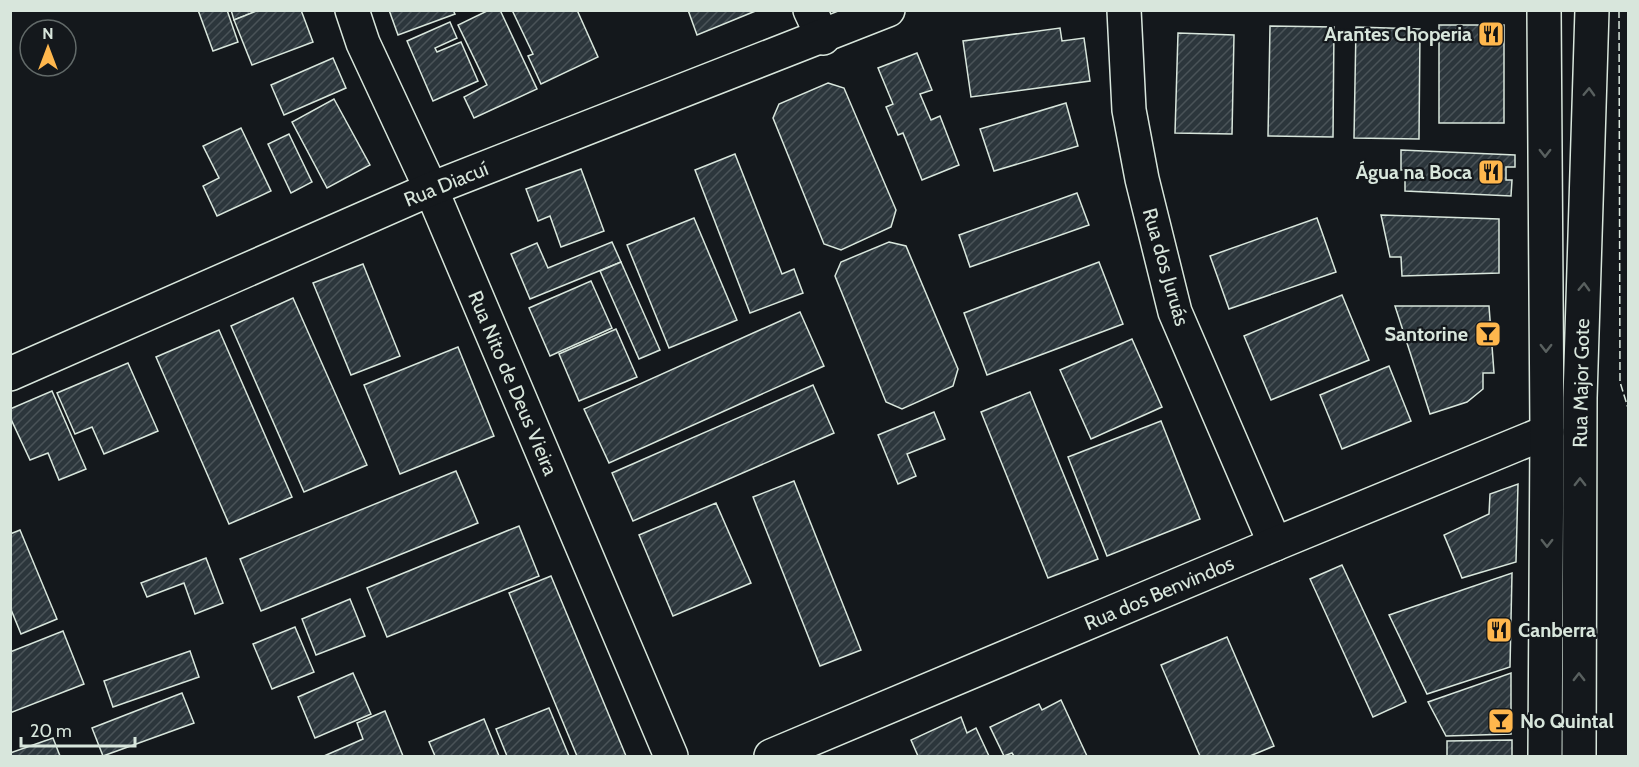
<svg xmlns="http://www.w3.org/2000/svg" width="1639" height="767" font-family="Cabin,sans-serif">
<style>
.building{fill:url(#building-hatch);stroke:#d8e6dc;stroke-width:1.5}
.lines{fill:none;stroke-linecap:round;stroke-linejoin:round}
.minor-casing{stroke:#d8e6dc;stroke-width:36}
.major-casing{stroke:#d8e6dc;stroke-width:36}
.minor{stroke:#14181c;stroke-width:33}
.major{stroke:#14181c;stroke-width:33}
.fence{stroke:#d8e6dc;stroke-width:1.5;stroke-dasharray:8 3;stroke-linecap:butt}
.oneway{stroke:#59605f}
.labels{text-anchor:middle;stroke-width:4.5;stroke-linejoin:round;paint-order:stroke}
.poi-label{font-size:20px;font-weight:bold;fill:#d8e6dc;stroke:#14181c;text-anchor:end}
.street-label{font-size:20px;fill:#d8e6dc;stroke:#14181c}
</style>
<defs>
<pattern id="building-hatch" width="6" height="6" patternUnits="userSpaceOnUse" patternTransform="scale(1.5)"><rect width="6" height="6" fill="#2c363c"/><path d="M-1 1l2-2M0 6l6-6M5 7l2-2" fill="none" stroke="#4a5358"/></pattern>
</defs>
<rect width="100%" height="100%" fill="#14181c"/>
<!-- building -->
<g class="building">
<polygon points="198,10 227,10 238,42 213,51"/>
<polygon points="231,10 259,10 234,20"/>
<polygon points="259,10 301,10 313,42 252,65 234,20"/>
<polygon points="389,10 453,10 455,14 398,35"/>
<polygon points="489,10 500,10 537,89 474,118 464,97 487,85 458,25"/>
<polygon points="512,10 577,10 598,57 541,84 528,56 533,54"/>
<polygon points="688,10 758,10 697,35"/>
<polygon points="450,22 457,38 435,48 437,52 461,42 478,81 433,101 407,41"/>
<rect x="1439" y="25" width="65" height="98"/>
<polygon points="1270,26 1334,27 1333,137 1268,136"/>
<polygon points="1356,27 1420,29 1419,139 1354,138"/>
<polygon points="1060,28 1062,41 1084,38 1090,81 971,97 963,41"/>
<polygon points="1178,33 1234,35 1232,134 1175,133"/>
<polygon points="917,53 932,90 920,94 931,120 940,116 959,165 922,180 903,133 898,135 886,107 893,104 878,68"/>
<polygon points="333,58 346,88 284,115 271,85"/>
<polygon points="828,83 844,88 896,210 891,227 841,250 824,244 773,118 779,104"/>
<polygon points="334,99 370,165 327,188 292,122"/>
<polygon points="1066,103 1078,146 994,171 980,129"/>
<polygon points="241,128 271,191 217,216 203,186 219,178 203,146"/>
<polygon points="289,134 312,182 291,193 268,144"/>
<polygon points="1401,150 1515,155 1515,167 1506,167 1506,180 1512,180 1511,196 1405,191 1405,170 1401,170"/>
<polygon points="735,154 782,274 794,269 803,293 750,313 695,170"/>
<polygon points="581,169 604,231 561,247 550,216 538,221 526,189"/>
<polygon points="1077,193 1089,225 970,267 959,235"/>
<polygon points="1381,215 1499,219 1499,273 1402,276 1401,257 1390,257"/>
<polygon points="694,218 737,320 669,348 627,245"/>
<polygon points="1317,218 1336,272 1229,309 1210,256"/>
<polygon points="612,242 621,262 530,299 511,254 537,243 548,268"/>
<polygon points="889,242 906,246 958,369 953,386 902,409 886,402 835,276 841,262"/>
<polygon points="621,262 660,350 639,359 600,271"/>
<polygon points="1099,262 1123,324 987,375 964,313"/>
<polygon points="363,264 400,356 351,375 313,283"/>
<polygon points="591,281 612,328 550,356 529,308"/>
<polygon points="1342,295 1369,360 1271,400 1244,336"/>
<polygon points="293,298 367,465 304,492 231,326"/>
<polygon points="1395,306 1489,306 1494,373 1483,373 1483,389 1467,402 1430,414"/>
<polygon points="800,312 824,366 609,463 584,409"/>
<polygon points="616,329 637,377 579,401 559,354"/>
<polygon points="219,330 292,497 229,524 156,357"/>
<polygon points="1132,339 1162,407 1091,439 1060,370"/>
<polygon points="458,347 494,436 400,474 364,385"/>
<polygon points="128,363 158,431 104,454 92,427 75,434 57,393"/>
<polygon points="1389,366 1411,421 1342,449 1320,395"/>
<polygon points="813,385 834,433 633,521 612,473"/>
<polygon points="52,391 86,469 59,480 48,453 30,460 10,417 10,409"/>
<polygon points="1030,392 1098,559 1048,578 981,412"/>
<polygon points="934,412 945,439 907,454 916,476 898,484 878,435"/>
<polygon points="1161,421 1200,519 1107,556 1068,457"/>
<polygon points="456,471 478,523 261,611 240,559"/>
<polygon points="794,481 861,650 820,666 753,497"/>
<polygon points="1518,484 1516,562 1462,578 1444,535 1489,514 1490,494"/>
<polygon points="716,503 751,583 673,616 639,535"/>
<polygon points="519,526 539,576 387,637 367,588"/>
<polygon points="20,530 57,619 21,634 10,607 10,534"/>
<polygon points="206,558 223,603 195,614 184,583 147,597 141,583"/>
<polygon points="1342,565 1406,702 1373,717 1310,579"/>
<polygon points="1512,573 1510,667 1427,694 1389,615"/>
<polygon points="551,576 626,756 577,756 509,593"/>
<polygon points="350,599 365,636 316,655 302,619"/>
<polygon points="295,627 314,672 272,689 253,644"/>
<polygon points="63,631 84,684 10,713 10,652"/>
<polygon points="1227,637 1274,746 1250,756 1200,756 1161,665"/>
<polygon points="190,651 199,677 113,707 104,681"/>
<polygon points="353,673 371,714 315,738 298,697"/>
<polygon points="1511,673 1511,734 1446,736 1428,702"/>
<polygon points="182,693 194,723 103,756 92,728"/>
<polygon points="1061,700 1087,756 1014,756 1012,753 1004,756 990,727 1039,704 1042,710"/>
<polygon points="549,708 569,756 507,756 496,729"/>
<polygon points="385,711 403,756 324,756 363,739 357,723"/>
<polygon points="961,717 967,733 976,728 989,756 918,756 911,740"/>
<polygon points="484,719 499,756 435,756 429,742"/>
<polygon points="53,738 60,756 10,756 10,753"/>
<polygon points="1512,740 1512,756 1447,756 1447,741"/>
</g>
<g class="lines">
<defs>
<g id="minor">
<polyline points="352,10 363,43 431,189 671,756"/>
<polyline points="810,10 823,38"/>
<polyline points="1124,10 1129,110 1142,179 1175,312 1275,544"/>
<polyline points="10,374 431,189 888,10"/>
<polyline points="771,756 1275,544 1547,432"/>
</g>
<g id="major">
<polyline points="1544,10 1547,432 1545,756"/>
<polyline points="1579,756 1580,398 1592,10"/>
</g>
</defs>
<!-- minor casing -->
<use href="#minor" class="minor-casing"/>
<!-- major casing -->
<use href="#major" class="major-casing"/>
<!-- minor -->
<use href="#minor" class="minor"/>
<!-- major -->
<use href="#major" class="major"/>
<!-- fence -->
<polyline class="fence" points="1619,10 1620,382 1628,408"/>
</g>
<!-- one-way arrows -->
<defs><path id="oneway-chevron" d="M-2-3.5L2.5 0L-2 3.5" fill="none" stroke-width="1.6" stroke-linecap="round" stroke-linejoin="round" transform="scale(1.5)"/></defs>
<g class="oneway">
<use href="#oneway-chevron" transform="translate(1589 92) rotate(-88)"/>
<use href="#oneway-chevron" transform="translate(1545 153) rotate(90)"/>
<use href="#oneway-chevron" transform="translate(1584 287) rotate(-88)"/>
<use href="#oneway-chevron" transform="translate(1546 348) rotate(90)"/>
<use href="#oneway-chevron" transform="translate(1580 482) rotate(-90)"/>
<use href="#oneway-chevron" transform="translate(1547 543) rotate(90)"/>
<use href="#oneway-chevron" transform="translate(1579 677) rotate(-90)"/>
</g>
<!-- icons -->
<defs>
<symbol id="restaurant-square" viewBox="-11 -11 22 22"><rect x="-9" y="-9" width="18" height="18" rx="4" fill="#ffb74d" stroke="#14181c"/><path d="M-5-6h1v4h1v-4h1v4h1v-4h1v5L-1.5 .5V6h-2V.5L-5-1ZM5-6V6H3V1.5H1.5Q1.5-4 5-6Z" fill="#111"/></symbol>
<symbol id="bar-square" viewBox="-11 -11 22 22"><rect x="-9" y="-9" width="18" height="18" rx="4" fill="#ffb74d" stroke="#14181c"/><path d="M-6-5H6L.8 .8V4.5H3.5V6h-7V4.5H-.8V.8Z" fill="#111"/></symbol>
</defs>
<g fill-rule="evenodd">
<use href="#restaurant-square" x="1476" y="19" width="30" height="30"/>
<use href="#restaurant-square" x="1476" y="157" width="30" height="30"/>
<use href="#bar-square" x="1473" y="319" width="30" height="30"/>
<use href="#restaurant-square" x="1484" y="615" width="30" height="30"/>
<use href="#bar-square" x="1486" y="706" width="30" height="30"/>
</g>
<g class="labels">
<!-- poi labels -->
<g class="poi-label">
<text x="1472" y="41">Arantes Choperia</text>
<text x="1472" y="179">Água na Boca</text>
<text x="1468" y="341">Santorine</text>
<text x="1518" y="637" text-anchor="start">Canberra</text>
<text x="1520" y="728" text-anchor="start">No Quintal</text>
</g>
<!-- street labels -->
<g class="street-label">
<text transform="translate(446 184) rotate(-22)" y="7">Rua Diacuí</text>
<text transform="translate(1166 267) rotate(74)" y="7">Rua dos Juruás</text>
<text transform="translate(513 383) rotate(67)" y="7">Rua Nito de Deus Vieira</text>
<text transform="translate(1581 383) rotate(-89)" y="7">Rua Major Gote</text>
<text transform="translate(1159 593) rotate(-23)" y="7">Rua dos Benvindos</text>
</g>
</g>
<!-- border -->
<rect width="1639" height="767" fill="none" stroke="#d8e6dc" stroke-width="24"/>
<!-- north arrow -->
<g transform="translate(48 48)"><circle r="28" fill="#14181c" stroke="#626a69" stroke-width="1.5"/>
<path d="M0-4.5L10 22L0 15L-10 22Z" fill="#ffb74d"/>
<text y="-9" font-size="16" font-weight="bold" text-anchor="middle" fill="#d8e6dc">N</text>
</g>
<!-- scale -->
<path d="M21 737v9h114v-9" fill="none" stroke="#d8e6dc" stroke-width="3"/>
<text x="30" y="737" font-size="18" fill="#d8e6dc" stroke="#14181c" stroke-width="4.5" paint-order="stroke">20 m</text>
</svg>
